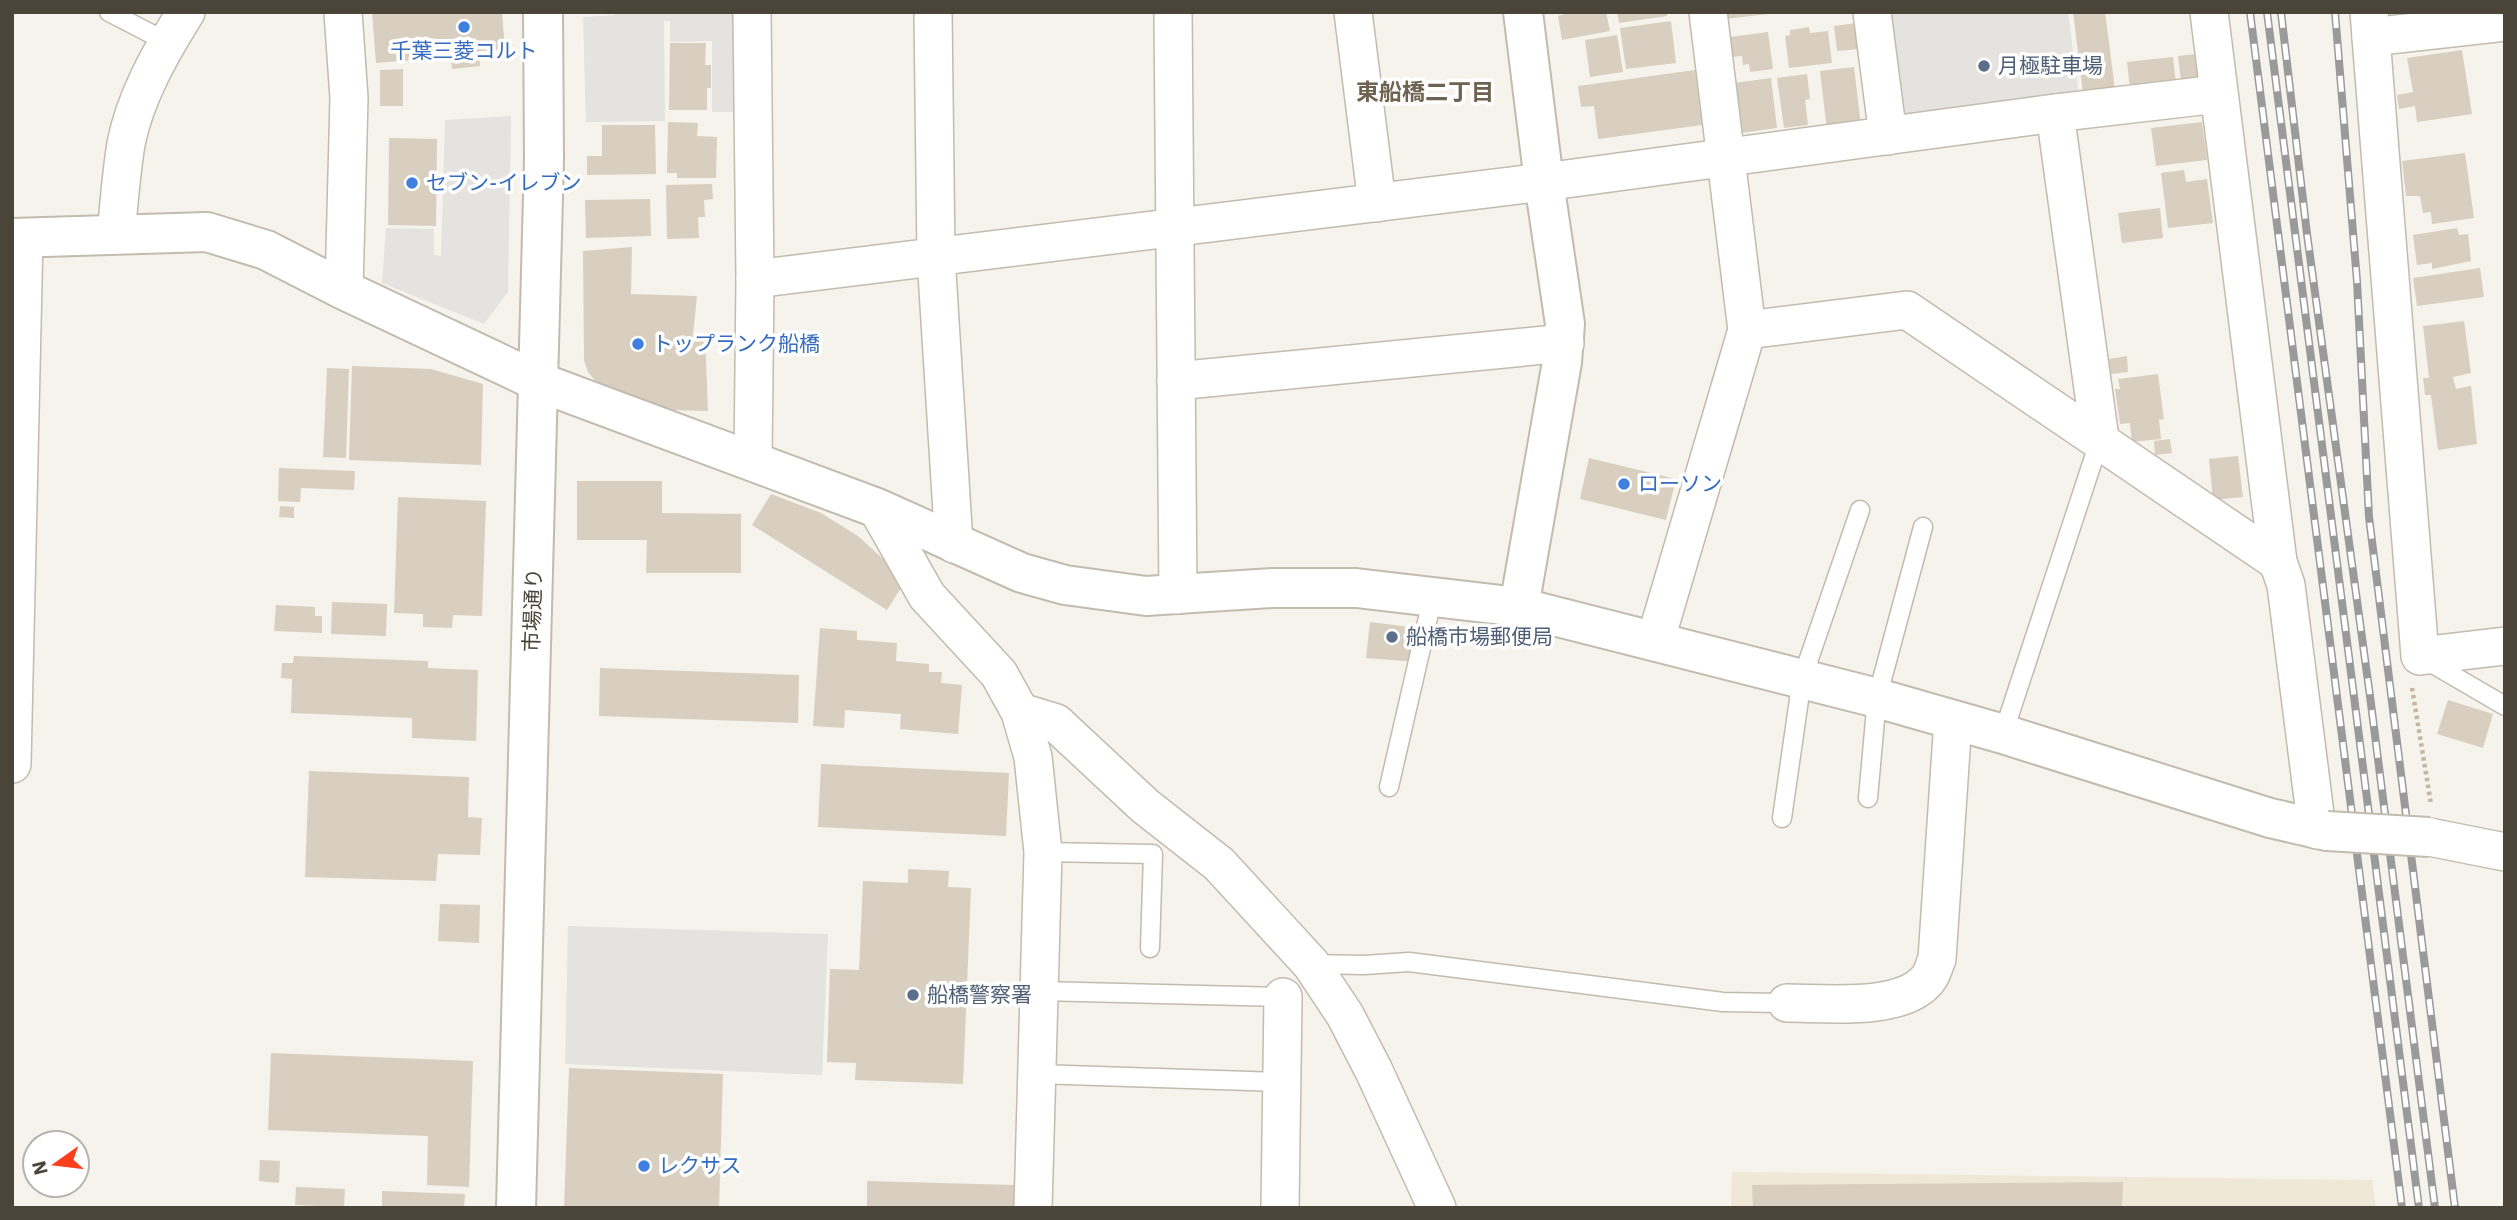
<svg xmlns="http://www.w3.org/2000/svg" width="2517" height="1220" font-family="'IBM Plex Sans','Noto Sans JP',sans-serif">
<style>
.education{fill:#efe8d6}
.parking{fill:#e5e3e0}
.building{fill:#d8cfc1}
.lines{fill:none;stroke-linecap:round;stroke-linejoin:round}
.service-casing{stroke:#c2bbae;stroke-width:21}
.minor-casing{stroke:#c2bbae;stroke-width:40}
.tertiary-casing{stroke:#c2bbae;stroke-width:42}
.path{stroke:#c4b79f;stroke-width:4.5;stroke-dasharray:3.5 3.5;stroke-linecap:butt}
.service{stroke:#fff;stroke-width:18}
.minor{stroke:#fff;stroke-width:37}
.tertiary{stroke:#fff;stroke-width:38}
.rail-casing{stroke:#9a9a9a;stroke-width:8}
.rail{stroke:#fff;stroke-width:5;stroke-dasharray:16;stroke-linecap:butt}
.tertiary-bridge-casing{stroke:#c2bbae;stroke-width:42;stroke-linecap:butt}
.tertiary-bridge{stroke:#fff;stroke-width:38}
.shop-dot{fill:#3f7fe0;stroke:#fff;stroke-width:2.5}
.service-dot{fill:#5c6f8a;stroke:#fff;stroke-width:2.5}
.labels{text-anchor:middle;stroke-width:7;stroke-linejoin:round;paint-order:stroke}
.shop-label{font-size:21px;fill:#366cbe;stroke:#fff;text-anchor:start}
.service-label{font-size:21px;fill:#4e5e75;stroke:#fff;text-anchor:start}
.street-label{font-size:21px;fill:#4b4439;stroke:#fff}
.neighbourhood-label{font-size:23px;font-weight:bold;fill:#6e6250;stroke:#fff}
</style>
<rect width="100%" height="100%" fill="#f6f3ec"/>
<!-- education -->
<polygon class="education" points="1732,1172 2372,1180 2376,1208 1731,1208"/>
<!-- parking -->
<g class="parking">
<polygon points="615,12 738,12 740,112 712,112 712,41 670,42 670,21 664,21 665,121 586,122 583,17 615,15"/>
<polygon points="1887,12 2068,12 2079,97 1909,122 1898,111"/>
<polygon points="511,116 508,292 484,324 382,283 386,228 434,229 434,255 441,256 445,120"/>
<polygon points="568,926 828,934 822,1075 565,1064"/>
</g>
<!-- building -->
<g class="building">
<polygon points="372,12 502,12 505,49 479,51 480,66 452,69 451,57 376,63"/>
<polygon points="1571,12 1606,12 1610,31 1562,40 1558,16"/>
<polygon points="1617,12 1667,12 1667,16 1619,23"/>
<polygon points="1726,12 1768,12 1768,14 1726,19"/>
<polygon points="2073,12 2105,12 2115,89 2083,93"/>
<polygon points="1671,21 1676,63 1626,69 1620,28"/>
<polygon points="1856,23 1860,49 1837,51 1834,26"/>
<polygon points="1809,27 1810,33 1828,31 1832,63 1789,68 1785,36 1790,35 1790,30"/>
<polygon points="1768,32 1773,69 1750,72 1749,64 1743,65 1742,56 1732,57 1730,37"/>
<polygon points="1617,35 1623,72 1590,77 1585,40"/>
<polygon points="670,43 706,43 705,65 711,65 711,88 707,88 707,110 669,110"/>
<polygon points="2462,50 2472,114 2417,122 2415,106 2399,109 2397,95 2413,92 2407,58"/>
<polygon points="2196,54 2199,80 2181,82 2178,56"/>
<polygon points="2173,57 2176,84 2130,89 2127,62"/>
<polygon points="1854,67 1861,126 1827,130 1820,71"/>
<polygon points="403,69 403,106 380,106 380,70"/>
<polygon points="1695,70 1702,125 1598,139 1594,106 1581,107 1578,86"/>
<polygon points="1807,74 1810,99 1805,100 1808,125 1784,128 1777,78"/>
<polygon points="1771,78 1777,128 1741,133 1734,83"/>
<polygon points="668,122 698,123 697,136 717,137 716,178 677,178 677,173 667,173"/>
<polygon points="2202,122 2207,160 2156,166 2151,128"/>
<polygon points="602,125 655,125 656,174 587,175 587,156 602,156"/>
<polygon points="389,138 437,139 436,226 388,225"/>
<polygon points="2465,153 2474,218 2432,224 2431,212 2423,213 2420,196 2406,196 2402,161"/>
<polygon points="2184,170 2186,182 2207,179 2213,223 2168,228 2161,173"/>
<polygon points="712,184 713,199 704,200 705,217 698,217 699,238 667,239 666,185"/>
<polygon points="650,199 651,236 586,238 585,200"/>
<polygon points="2160,208 2163,238 2122,243 2118,213"/>
<polygon points="2457,228 2459,235 2468,234 2471,261 2432,269 2432,263 2417,265 2413,235"/>
<polygon points="632,247 631,294 697,296 693,335 705,336 708,411 666,410 598,384 588,372 584,360 583,251"/>
<polygon points="2480,268 2484,297 2417,306 2413,278"/>
<polygon points="2464,321 2471,373 2453,377 2456,389 2471,386 2477,444 2438,450 2431,395 2425,395 2423,378 2429,378 2423,326"/>
<polygon points="2127,356 2128,372 2111,374 2109,359"/>
<polygon points="352,366 431,369 483,384 481,465 349,460"/>
<polygon points="327,368 349,369 346,458 323,457"/>
<polygon points="2158,374 2164,419 2159,420 2161,439 2132,442 2130,423 2120,424 2115,389 2120,389 2118,379"/>
<polygon points="2170,439 2172,453 2155,455 2154,441"/>
<polygon points="2238,456 2243,497 2213,500 2209,459"/>
<polygon points="1589,458 1676,479 1666,520 1580,499"/>
<polygon points="279,468 355,471 354,490 301,488 300,502 278,501"/>
<polygon points="577,481 662,481 662,513 741,514 741,573 646,573 647,540 577,540"/>
<polygon points="771,494 821,513 858,536 906,580 887,610 752,525"/>
<polygon points="398,497 486,501 482,616 453,615 452,628 423,627 423,614 394,613"/>
<polygon points="280,506 294,507 294,518 279,517"/>
<polygon points="332,602 387,604 386,636 331,634"/>
<polygon points="276,605 315,607 315,616 322,616 322,633 274,631"/>
<polygon points="1370,622 1418,628 1417,662 1366,658"/>
<polygon points="820,628 857,631 857,640 897,643 896,661 929,664 929,672 942,672 941,683 962,685 958,734 900,729 901,714 845,710 844,728 813,726"/>
<polygon points="294,656 428,661 428,668 478,670 476,741 412,738 412,718 291,713 292,679 281,678 282,663 293,663"/>
<polygon points="600,668 799,675 798,723 599,716"/>
<polygon points="2448,700 2493,714 2483,748 2437,734"/>
<polygon points="821,764 1009,773 1006,836 818,827"/>
<polygon points="309,771 469,777 468,817 482,818 480,855 438,854 436,881 305,877"/>
<polygon points="908,869 949,871 948,887 971,888 963,1084 855,1080 856,1063 827,1062 830,969 859,970 863,881 908,883"/>
<polygon points="440,904 480,905 479,943 438,941"/>
<polygon points="271,1053 473,1061 469,1187 427,1185 428,1136 268,1130"/>
<polygon points="569,1068 723,1074 719,1208 564,1208"/>
<polygon points="260,1160 280,1161 279,1183 259,1181"/>
<polygon points="867,1181 1014,1185 1014,1208 867,1208"/>
<polygon points="2123,1182 2122,1208 1753,1208 1752,1185"/>
<polygon points="296,1187 345,1189 344,1207 295,1205"/>
<polygon points="382,1191 465,1194 464,1208 382,1208"/>
</g>
<g class="lines">
<defs>
<g id="service">
<polyline points="109,12 167,42"/>
<polyline points="2426,660 2505,706"/>
<polyline points="2003,734 2100,439"/>
<polyline points="1389,787 1433,596"/>
<polyline points="1868,798 1877,698 1923,527"/>
<polyline points="1782,818 1802,679 1860,510"/>
<polyline points="1043,852 1153,854 1150,948"/>
<polyline points="1311,964 1364,965 1409,962 1723,1002 1787,1003"/>
<polyline points="1040,991 1283,997"/>
<polyline points="1037,1074 1282,1082"/>
</g>
<g id="minor">
<polyline points="343,12 349,98 344,290"/>
<polyline points="752,12 755,279 753,462"/>
<polyline points="933,12 936,257 954,544"/>
<polyline points="1173,12 1178,595"/>
<polyline points="1353,12 1377,203"/>
<polyline points="1872,12 1888,136"/>
<polyline points="2209,12 2278,562 2286,585 2317,830"/>
<polyline points="2369,12 2420,656 2505,646"/>
<polyline points="2371,37 2505,22"/>
<polyline points="2055,113 2100,439"/>
<path d="M116,235C119,205 121,174 126,144C135,97 161,52 186,12"/>
<polyline points="755,279 1544,182 2055,113 2218,94"/>
<polyline points="1747,330 1907,310 2278,562"/>
<polyline points="1176,381 1565,343"/>
<polyline points="877,508 927,596 999,674 1020,712 1033,757 1043,852 1033,1208"/>
<polyline points="1655,642 1747,330 1708,12"/>
<polyline points="1020,712 1056,723 1145,806 1219,864 1311,964 1345,1015 1374,1071 1437,1208"/>
<polyline points="12,764 24,238"/>
<polyline points="2429,837 2505,852"/>
<path d="M1787,1003C1826,1003 1902,1012 1928,979C1933,973 1934,965 1937,959L1953,720"/>
<polyline points="1280,1208 1283,997"/>
</g>
<g id="tertiary">
<polyline points="12,238 207,232 266,250 344,290 539,382 877,508 1022,573 1065,585 1146,596 1273,588 1356,588 1519,607 1877,698 2003,734 2270,818 2327,831"/>
<polyline points="1519,607 1562,362 1565,324 1544,182 1523,12"/>
<polyline points="516,1208 544,159 543,12"/>
</g>
</defs>
<!-- service casing -->
<use href="#service" class="service-casing"/>
<!-- minor casing -->
<use href="#minor" class="minor-casing"/>
<!-- tertiary casing -->
<use href="#tertiary" class="tertiary-casing"/>
<!-- path -->
<polyline class="path" points="2412,688 2431,804"/>
<!-- service -->
<use href="#service" class="service"/>
<!-- minor -->
<use href="#minor" class="minor"/>
<!-- tertiary -->
<use href="#tertiary" class="tertiary"/>
<defs>
<g id="rail">
<polyline points="2250,12 2402,1208"/>
<polyline points="2267,12 2419,1208"/>
<polyline points="2281,12 2307,234 2370,696 2435,1208"/>
<polyline points="2335,12 2357,281 2369,517 2455,1208"/>
</g>
</defs>
<!-- rail casing -->
<use href="#rail" class="rail-casing"/>
<!-- rail -->
<use href="#rail" class="rail"/>
<defs>
<polyline id="tertiary-bridge" points="2327,831 2429,837"/>
</defs>
<!-- tertiary-bridge casing -->
<use href="#tertiary-bridge" class="tertiary-bridge-casing"/>
<!-- tertiary-bridge -->
<use href="#tertiary-bridge" class="tertiary-bridge"/>
</g>
<!-- markers -->
<g class="shop-dot">
<circle cx="464" cy="27" r="7"/>
<circle cx="412" cy="183" r="7"/>
<circle cx="638" cy="344" r="7"/>
<circle cx="1624" cy="484" r="7"/>
<circle cx="644" cy="1166" r="7"/>
</g>
<g class="service-dot">
<circle cx="1984" cy="66" r="7"/>
<circle cx="1392" cy="637" r="7"/>
<circle cx="913" cy="995" r="7"/>
</g>
<g class="labels">
<!-- shop labels -->
<g class="shop-label">
<text x="464" y="58" text-anchor="middle">千葉三菱コルト</text>
<text x="426" y="190">セブン-イレブン</text>
<text x="652" y="351">トップランク船橋</text>
<text x="1638" y="491">ローソン</text>
<text x="658" y="1173">レクサス</text>
</g>
<!-- service labels -->
<g class="service-label">
<text x="1998" y="73">月極駐車場</text>
<text x="1406" y="644">船橋市場郵便局</text>
<text x="927" y="1002">船橋警察署</text>
</g>
<!-- street labels -->
<g class="street-label">
<text transform="translate(533 610) rotate(-88)" y="7">市場通り</text>
</g>
<!-- neighbourhood labels -->
<g class="neighbourhood-label">
<text x="1425" y="100">東船橋二丁目</text>
</g>
</g>
<!-- border -->
<rect width="2517" height="1220" fill="none" stroke="#4b4439" stroke-width="28"/>
<!-- north arrow -->
<g transform="translate(56 1164) rotate(256)"><circle r="33" fill="#ffffff" stroke="#b7b4b0" stroke-width="2"/>
<path d="M0-5L12 26L0 18L-12 26Z" fill="#fc3f1d"/>
<text y="-10" font-size="19" font-weight="bold" text-anchor="middle" fill="#4b4439">N</text>
</g>
</svg>
